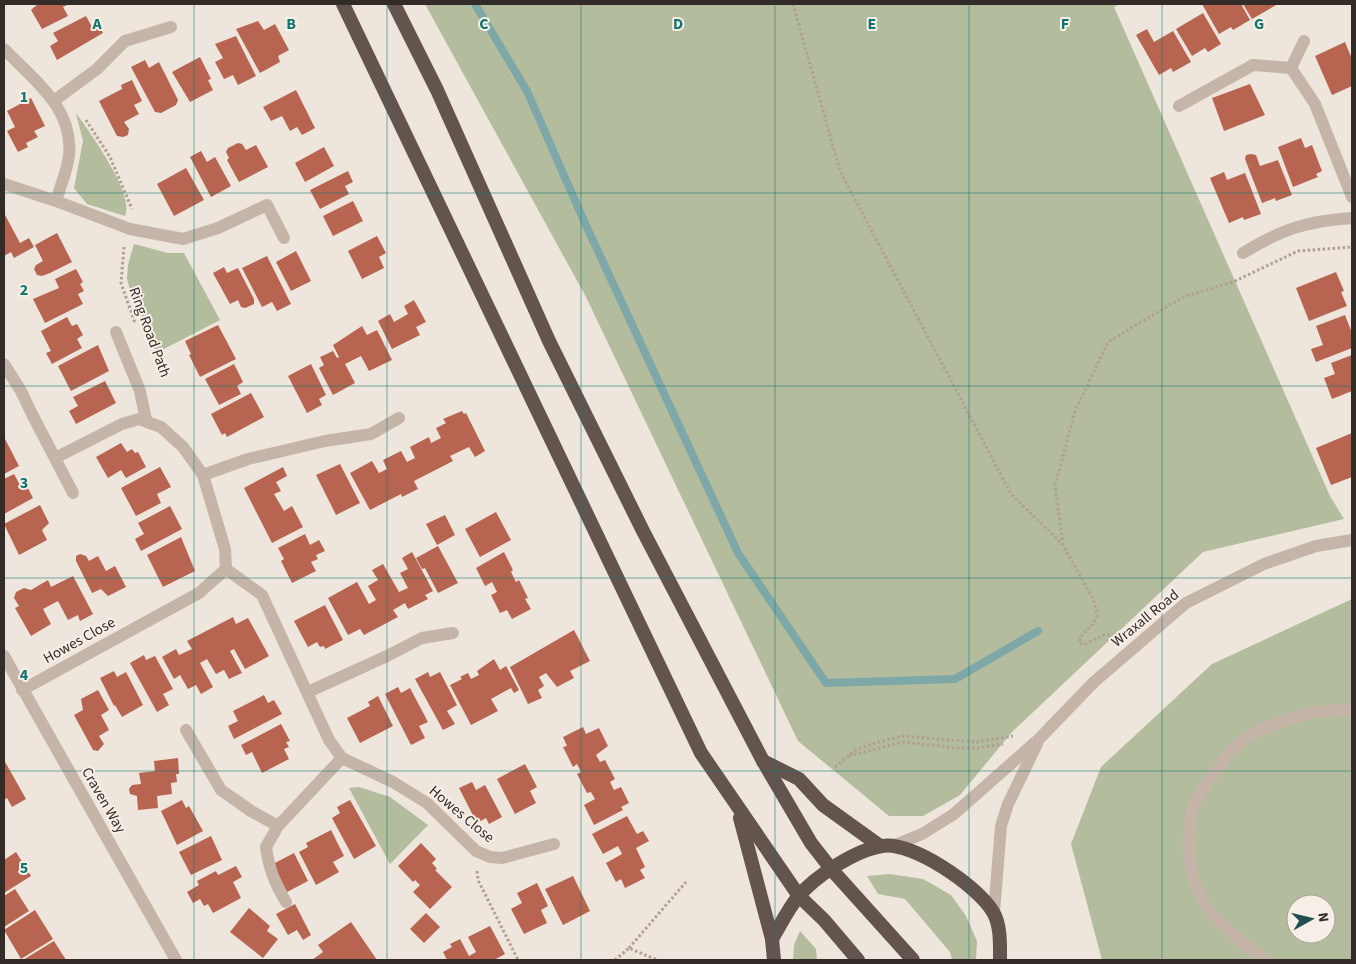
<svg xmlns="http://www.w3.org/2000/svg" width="1356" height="964" font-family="'Source Sans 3',sans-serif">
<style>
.green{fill:#b3bc9d;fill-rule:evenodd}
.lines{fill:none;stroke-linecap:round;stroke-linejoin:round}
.stream{stroke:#7ea8a8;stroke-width:8}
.building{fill:#b76551}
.path{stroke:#b19f93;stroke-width:3;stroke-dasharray:2.5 2.5;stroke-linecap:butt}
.service{stroke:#c5b5a9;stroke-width:12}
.minor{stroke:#c5b5a9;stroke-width:12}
.tertiary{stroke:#c5b5a9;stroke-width:12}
.trunk{stroke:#63544e;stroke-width:14}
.grid{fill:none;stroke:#0f766e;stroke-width:1;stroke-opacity:0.55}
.labels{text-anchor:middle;stroke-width:4;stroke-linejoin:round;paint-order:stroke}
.street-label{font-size:15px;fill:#332b28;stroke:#f7efe7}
.grid-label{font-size:16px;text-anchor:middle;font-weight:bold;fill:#0f766e;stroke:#f7efe7;stroke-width:4;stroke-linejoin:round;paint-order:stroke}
</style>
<rect width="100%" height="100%" fill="#eee5dc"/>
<!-- green -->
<g class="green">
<polygon points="425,4 1119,4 1114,7 1330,496 1344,519 1203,552 1012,732 960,795 923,816 889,816 798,741 586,297"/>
<path d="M76,113C89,131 136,196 125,216L87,204L74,188L83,141Z"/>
<polygon points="134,244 168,253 184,253 220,320 156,353 145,322 133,300 127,279 128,265"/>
<path d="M1352,599V960H1102L1071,844L1101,767L1212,664ZM1296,904H1326V934H1296Z"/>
<polygon points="359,787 390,797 428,825 390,864 349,788"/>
<polygon points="890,874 923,879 951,895 966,916 977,941 976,960 952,960 950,952 905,899 878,894 867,876"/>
<polygon points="800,931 816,949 817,960 793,960 794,945"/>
</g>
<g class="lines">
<!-- stream -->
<polyline class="stream" points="475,4 527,91 584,221 738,553 826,683 955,679 1038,631"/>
</g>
<!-- building -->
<g class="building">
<polygon points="38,4 69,4 63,7 68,16 42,29 31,10"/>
<polygon points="1202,4 1241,4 1250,20 1233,30 1231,27 1219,34"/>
<polygon points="1243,4 1278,4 1252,19"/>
<polygon points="1203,13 1221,44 1208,52 1205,48 1192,56 1176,29"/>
<polygon points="86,16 92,27 98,24 103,33 57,60 50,46 58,41 53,33"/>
<polygon points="258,21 264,30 275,24 289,50 278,56 280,62 260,73 236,29"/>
<polygon points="1147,29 1154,42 1173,31 1191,62 1173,72 1171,68 1159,75 1136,35"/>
<polygon points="236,36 256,76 238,85 233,75 224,79 215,62 223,58 215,44"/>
<polygon points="1345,42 1352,59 1352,86 1332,95 1315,56"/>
<polygon points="200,57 211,79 208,80 213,90 190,102 172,72"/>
<polygon points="145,60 149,68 159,62 178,100 176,105 161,113 155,112 131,67"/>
<polygon points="132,80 142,101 134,105 139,114 124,122 129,129 128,135 123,137 117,136 99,101 122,89 121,85"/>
<polygon points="1250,84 1265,115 1224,131 1212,98"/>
<polygon points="296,90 315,128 302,135 297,127 290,131 282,116 271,121 263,107"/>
<polygon points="31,98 45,126 34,131 38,137 26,143 28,147 18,152 7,131 15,127 7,111"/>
<polygon points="1301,138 1305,148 1312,145 1322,171 1316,174 1318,177 1293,187 1278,147"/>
<polygon points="238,143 242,144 246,150 256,145 268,167 239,182 227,160 229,158 226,152 228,148"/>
<polygon points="324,147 334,166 305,182 295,163"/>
<polygon points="201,151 207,162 215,157 231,186 211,197 190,157"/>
<polygon points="1251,154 1256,155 1260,166 1278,160 1292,195 1276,201 1275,198 1262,203 1245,159 1246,155"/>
<polygon points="186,168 204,200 174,216 157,184"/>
<polygon points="348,171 353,182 345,186 349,194 320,209 310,190"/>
<polygon points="1224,172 1227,180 1245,173 1261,214 1244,220 1243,217 1229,223 1210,178"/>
<polygon points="353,201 363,221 333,236 323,216"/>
<polygon points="4,213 20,243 29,238 34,247 14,258 11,252 4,256"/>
<polygon points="57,233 72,262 50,273 42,276 37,275 34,269 36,265 43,261 35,245"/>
<polygon points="377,236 386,253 379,257 384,268 362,279 348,251"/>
<polygon points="296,251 311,281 291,291 276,262"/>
<polygon points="267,256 291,304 277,311 272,302 262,307 242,268"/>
<polygon points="224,267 227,273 238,268 254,299 254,304 245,308 241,307 238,300 230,304 213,273"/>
<polygon points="76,269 83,282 80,284 84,291 78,294 83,304 45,323 33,299 59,288 55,279"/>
<polygon points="1336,272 1344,291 1341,292 1347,306 1309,321 1296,288"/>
<polygon points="414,300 426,322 416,327 420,335 392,349 378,321 390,314 394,322 408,314 404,306"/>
<polygon points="1345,315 1352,333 1352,348 1316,362 1311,349 1323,345 1316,326"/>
<polygon points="67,317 72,326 77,324 83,335 77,339 82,348 52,364 46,353 51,351 41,331"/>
<polygon points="218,325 236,359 200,377 189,355 191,354 185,341"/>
<polygon points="362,326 367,335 377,330 392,360 369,371 361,356 345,364 355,383 333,395 319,368 324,365 320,357 333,351 337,358 339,357 333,345"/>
<polygon points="98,345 109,371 71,391 58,366"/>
<polygon points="1352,355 1352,391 1332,399 1324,378 1335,374 1331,363"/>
<polygon points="234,364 243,382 237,386 241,394 219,405 205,379"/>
<polygon points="311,364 326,395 319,399 322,405 307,413 288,376"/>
<polygon points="105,381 116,403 76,424 69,411 78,406 73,397"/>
<polygon points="251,393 264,417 227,437 225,433 222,435 211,414"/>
<polygon points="462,411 464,414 466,413 485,451 475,457 469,447 450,456 453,461 414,481 418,489 402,497 401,494 370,510 350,473 372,461 379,473 387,469 383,460 401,451 407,462 415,458 410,447 429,437 431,443 441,438 436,428 446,423 443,419"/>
<polygon points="1352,433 1352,477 1331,485 1316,448"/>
<polygon points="4,437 19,466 4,474"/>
<polygon points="121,443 127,452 132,449 135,453 138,452 146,467 126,478 121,470 108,478 96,457"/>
<polygon points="340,464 360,503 336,515 316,475"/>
<polygon points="160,467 171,487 157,494 161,503 136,516 121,488"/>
<polygon points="283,467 287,476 276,482 281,491 274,494 284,511 292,506 303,527 272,543 244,488"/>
<polygon points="14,474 21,487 26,484 33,498 4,514 4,479"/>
<polygon points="40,505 49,523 42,530 47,540 19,555 4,524"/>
<polygon points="170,506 182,529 141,551 135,539 144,534 138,523"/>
<polygon points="496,512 511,540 480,557 465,529"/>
<polygon points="445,515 455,535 437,545 426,524"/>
<polygon points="305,534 310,545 319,540 325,551 316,555 318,559 311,562 316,571 292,583 281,561 284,559 278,548"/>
<polygon points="181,537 195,571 163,587 147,555"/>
<polygon points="438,546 458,583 438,593 425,568 422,569 416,558"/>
<polygon points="412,552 433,591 425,595 428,599 408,609 405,603 393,610 398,617 364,635 360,629 348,635 328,598 357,582 369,604 376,600 368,586 378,580 372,570 383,564 399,592 408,588 400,573 408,569 402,558"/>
<polygon points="504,552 513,570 511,572 516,582 519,580 528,598 525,599 531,609 512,619 507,610 500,613 491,595 497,592 492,582 485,586 476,568"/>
<polygon points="80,554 86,556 89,561 98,556 106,571 115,566 126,587 108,596 101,589 92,593 76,561 76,556"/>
<polygon points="73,576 93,614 80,621 78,615 68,620 58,601 43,609 51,624 31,636 15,608 19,606 14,598 16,592 24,588 31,590 48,580 51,587"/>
<polygon points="325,605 343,640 325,649 324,646 320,647 317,642 308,647 294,621"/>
<polygon points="233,617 236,624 248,618 269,656 245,669 234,649 230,651 242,673 229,679 224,670 216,674 207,659 200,663 213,687 201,694 196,685 188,689 180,675 174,679 162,657 176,649 179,655 192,649 187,641"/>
<polygon points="574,630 590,661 570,671 574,678 557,687 546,673 539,677 544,686 538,690 542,698 528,704 510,667"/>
<polygon points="144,655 146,660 155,656 173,689 163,694 169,705 157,712 130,663"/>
<polygon points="494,659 500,670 506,666 519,690 514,693 511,688 491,699 498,711 471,725 450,685 462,679 460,677 468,673 471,679 479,675 477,671"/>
<polygon points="114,671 117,677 126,672 143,705 122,717 115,705 114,706 100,678"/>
<polygon points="428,672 430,677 440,672 457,705 447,711 455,724 443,730 415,679"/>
<polygon points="398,687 401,693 410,688 428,722 419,726 425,738 411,745 385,694"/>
<polygon points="98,690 109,710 101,715 109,730 99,736 104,744 98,751 93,750 74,715 83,710 81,699"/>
<polygon points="264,695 268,703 274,700 282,714 234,739 228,726 238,721 233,711"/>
<polygon points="378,696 393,726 360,743 347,718 370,706 368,702"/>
<polygon points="281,724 290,741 286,742 289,747 284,749 289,759 262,773 252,752 246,755 241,745"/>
<polygon points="583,727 586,734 599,728 608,746 596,755 600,762 605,760 615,779 610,782 614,790 621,787 629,803 621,807 623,810 594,825 584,805 595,799 591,792 587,793 577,774 581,772 577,764 573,767 563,747 567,746 563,737"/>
<polygon points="178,758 179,774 176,774 177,782 171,783 172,794 157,796 158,808 138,810 137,796 130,794 129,789 132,785 141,784 139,773 155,771 154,761"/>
<polygon points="4,760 26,799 12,807 7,798 4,800"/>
<polygon points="525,764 537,787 530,791 536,803 515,814 497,779"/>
<polygon points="472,782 476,790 485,785 502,817 489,824 486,818 477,823 459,788"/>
<polygon points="182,800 186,808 189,806 203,831 177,845 161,811"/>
<polygon points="350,800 376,846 354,859 332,818 340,813 337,807"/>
<polygon points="627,816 637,834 643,831 649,841 636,848 645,867 640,870 645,878 625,888 621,879 616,882 606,863 622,854 618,846 603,854 592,834"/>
<polygon points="331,830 344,856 333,862 339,872 316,885 299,852 308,847 306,843"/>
<polygon points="211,836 222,860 191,875 179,852"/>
<polygon points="421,843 436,859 432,863 437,869 435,870 452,887 430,909 413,892 420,885 415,880 413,882 398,866"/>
<polygon points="16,852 31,876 4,893 4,860"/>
<polygon points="294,853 308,881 287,892 273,864"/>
<polygon points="236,866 242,877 233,882 241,898 213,913 208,904 204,906 200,899 193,903 187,892 199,885 197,881 216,871 218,875"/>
<polygon points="573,876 590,911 563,925 545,889"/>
<polygon points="537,883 548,906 541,910 547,923 524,934 511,909 522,903 517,893"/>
<polygon points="15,889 29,911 4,927 4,896"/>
<polygon points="295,904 311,935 303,940 297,930 288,935 276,914"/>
<polygon points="249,908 270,926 267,931 278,939 263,958 230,932"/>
<polygon points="35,910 53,939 21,959 4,930"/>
<polygon points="426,913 440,927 424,943 410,929"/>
<polygon points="351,922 377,960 312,960 323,952 318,945"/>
<polygon points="490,926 505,954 494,960 447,960 443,952 452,947 450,944 460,939 469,956 476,952 468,937"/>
<polygon points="54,941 66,960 23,960"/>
</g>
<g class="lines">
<!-- path -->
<g class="path">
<polyline points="793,4 840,171 1011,494 1063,545 1094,601 1097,616 1093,624 1081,636 1079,642 1083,645 1104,635 1113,635 1116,639"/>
<polyline points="86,120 110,157 132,209"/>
<polyline points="124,247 121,283 135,323"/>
<polyline points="1063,545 1055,486 1075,411 1108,342 1183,297 1233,282 1298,251 1352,247"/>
<polyline points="849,756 903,742 957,748 978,748 1003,744"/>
<polyline points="835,767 856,750 871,744 902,736 977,742 1013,736"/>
<polyline points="477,871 478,880 518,960"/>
<polyline points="629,948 686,882"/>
<polyline points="615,960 629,948 657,960"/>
</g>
<!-- service -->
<g class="service">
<polyline points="1179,106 1253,65"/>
<path d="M1243,253C1282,229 1307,221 1352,218"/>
<polyline points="116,332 140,391 146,420"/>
<polyline points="4,364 21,391 32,414"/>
<polyline points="186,730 221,790 251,811"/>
<path d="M266,847C269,869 275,884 286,902"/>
<path d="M1266,960C1239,941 1213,922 1198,890C1187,868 1187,835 1192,811C1195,796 1230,750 1243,740C1272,721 1318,707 1352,711"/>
</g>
<!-- minor -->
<g class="minor">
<path d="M4,49C34,80 74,108 69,156C67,171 60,187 56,201"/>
<polyline points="1253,65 1291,68 1304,41"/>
<polyline points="1291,68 1315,104 1352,197"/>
<polyline points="55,100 97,69 125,41 171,27"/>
<polyline points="4,184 56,201 130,229 183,239 218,228 267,205 284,238"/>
<polyline points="32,414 73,493"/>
<polyline points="203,475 248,459 325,441 371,434 399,418"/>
<polyline points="226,569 262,595 329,740 342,758 393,782 427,803 476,851 490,857 502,858 554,844"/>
<polyline points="22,690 199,593 226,569 225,549 203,475 183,447 161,427 139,419 122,424 55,458"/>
<polyline points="308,692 387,656 422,638 453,633"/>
<polyline points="251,811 278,826"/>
<polyline points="266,847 278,826 342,758"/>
</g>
<!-- tertiary -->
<g class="tertiary">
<polyline points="4,656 176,960"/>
<polyline points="895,845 922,834 954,814 1039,739 1094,682 1186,603 1264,564 1316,546 1352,540"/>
<polyline points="994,912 1001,826 1008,804 1037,744"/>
</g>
<!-- trunk -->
<g class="trunk">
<polyline points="343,4 701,753 799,896 824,920 858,960"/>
<polyline points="394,4 437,90 549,341 643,531 763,761 811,843 832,870 913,960"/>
<polyline points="763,761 799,779 823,805 880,846"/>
<polyline points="740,818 772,939 774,960"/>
<path d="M772,939C781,924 788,909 798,897C815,876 856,850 882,846C912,841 978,886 993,912C1001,925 1000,945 1000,960"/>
</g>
</g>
<!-- grid -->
<path class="grid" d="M194,4V960M387,4V960M581,4V960M775,4V960M969,4V960M1162,4V960M4,193H1352M4,386H1352M4,578H1352M4,771H1352"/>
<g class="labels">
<!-- street labels -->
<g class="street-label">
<text transform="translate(150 332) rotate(70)" y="5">Ring Road Path</text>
<text transform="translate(1145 618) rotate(-39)" y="5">Wraxall Road</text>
<text transform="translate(79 640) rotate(-29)" y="5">Howes Close</text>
<text transform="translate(104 800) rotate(60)" y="5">Craven Way</text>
<text transform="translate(462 814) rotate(40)" y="5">Howes Close</text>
</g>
</g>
<g class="grid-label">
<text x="97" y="29">A</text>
<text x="291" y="29">B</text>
<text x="484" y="29">C</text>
<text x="678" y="29">D</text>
<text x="872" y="29">E</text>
<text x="1065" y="29">F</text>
<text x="1259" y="29">G</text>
<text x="24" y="102">1</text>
<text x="24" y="295">2</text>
<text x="24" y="488">3</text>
<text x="24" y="680">4</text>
<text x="24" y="873">5</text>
</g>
<!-- border -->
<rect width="1356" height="964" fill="none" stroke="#332b28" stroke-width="10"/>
<!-- north arrow -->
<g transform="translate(1311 919) rotate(82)"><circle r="24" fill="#f7efe7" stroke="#a9a19b"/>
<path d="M0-4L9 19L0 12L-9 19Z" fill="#224e4f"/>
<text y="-8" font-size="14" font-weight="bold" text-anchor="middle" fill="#332b28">N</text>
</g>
</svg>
